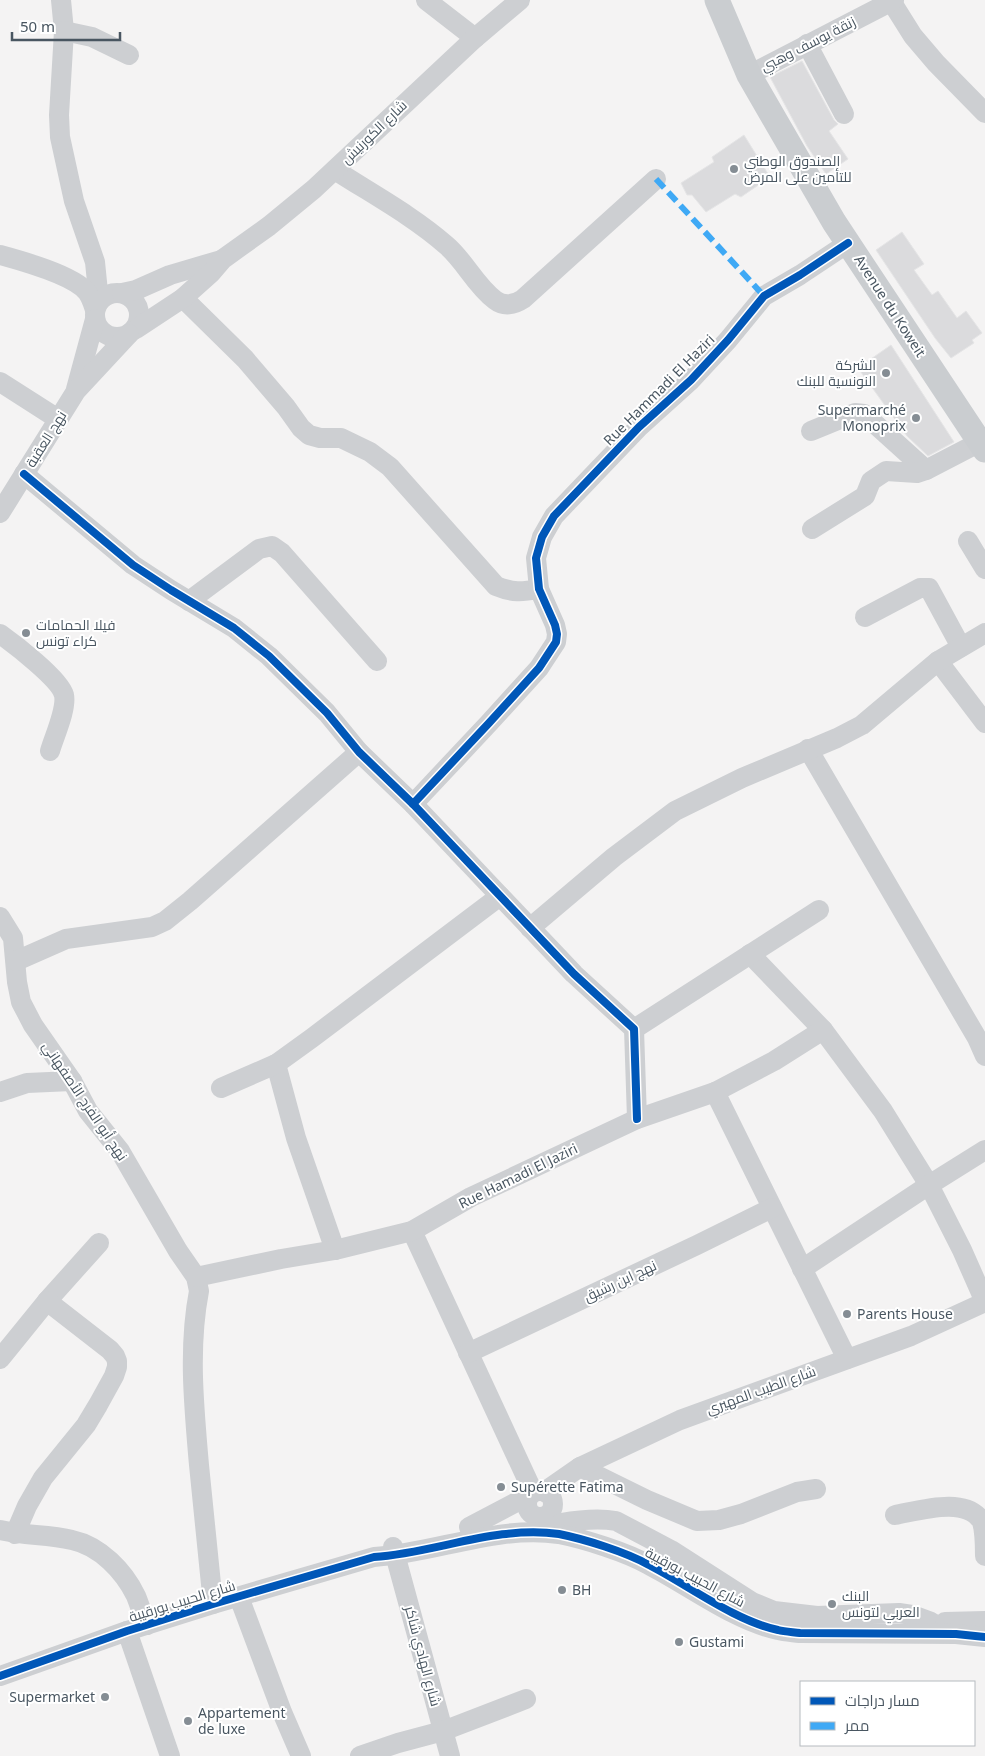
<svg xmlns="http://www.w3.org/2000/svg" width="985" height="1756" font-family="'Noto Sans',Cairo,sans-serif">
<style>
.building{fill:#dbdbdd;stroke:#e5e5e6}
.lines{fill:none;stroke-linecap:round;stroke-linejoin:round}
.minor{stroke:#cdcfd2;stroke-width:20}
.major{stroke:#cacdd0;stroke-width:25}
.quiet{stroke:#3fa9f5;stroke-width:6;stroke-dasharray:12 6;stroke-linecap:butt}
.cycleway-casing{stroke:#fff;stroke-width:11}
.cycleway{stroke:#0057b8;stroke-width:8}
.poi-dot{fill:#858d94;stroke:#fff;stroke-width:2}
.labels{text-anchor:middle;stroke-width:4;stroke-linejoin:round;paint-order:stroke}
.street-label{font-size:14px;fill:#495661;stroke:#fff}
.poi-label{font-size:14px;fill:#495661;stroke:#fff;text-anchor:start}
</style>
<rect width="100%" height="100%" fill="#f4f3f3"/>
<!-- building -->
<g class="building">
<polygon points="802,61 834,120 838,124 829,131 848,159 826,174 807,146 770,77"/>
<polygon points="744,135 770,177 741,197 735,194 706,212 692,195 687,195 681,183 714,162 712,157"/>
<polygon points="902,232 924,264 914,270 932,295 938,291 957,318 966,311 982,333 972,340 974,343 951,358 935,338 876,250"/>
<polygon points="891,345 954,442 928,456 907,436 858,368"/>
</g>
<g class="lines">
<!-- minor -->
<g class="minor">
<polyline points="61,0 64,31 59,115 60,137 74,201 95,262 99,302"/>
<polyline points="426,0 475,38"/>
<polyline points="891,1 913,36 936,63 985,113"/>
<polyline points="64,31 92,37 129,55"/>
<polyline points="807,44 844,114"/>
<polyline points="749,75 894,0"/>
<path d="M335,170C372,194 413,216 446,245C465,261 475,285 495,300C504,307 514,305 523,299L656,179"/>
<path d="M0,255C22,261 73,275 87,292C91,297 93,304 95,310"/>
<circle cx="117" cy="315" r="22"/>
<polyline points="122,293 136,290 170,275 221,260"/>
<path d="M183,298L245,359L286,407L301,428L309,435L320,438H341L370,452L390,467L496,586C513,593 522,592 539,589"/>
<polyline points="136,329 183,298 211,273 223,259 269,226 314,189 475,38 520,0"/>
<polyline points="0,382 58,419"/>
<polyline points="76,389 95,319"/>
<polyline points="811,431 855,413 864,414 926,470"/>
<polyline points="24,474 133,565 171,590 234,628 269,656 327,713 359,752 413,804 574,974 634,1029 637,1119"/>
<polyline points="0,513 76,391 129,334"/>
<polyline points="812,529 865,496 871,481 886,471 917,473 926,470 980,442"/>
<polyline points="968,541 985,569"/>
<polyline points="189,601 259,549 272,546 282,553 377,661"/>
<polyline points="865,617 920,588 929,588 961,647"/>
<path d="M0,634C14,644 60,679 64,695C67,709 54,737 50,751"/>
<polyline points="938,661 985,723"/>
<polyline points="808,749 977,1038 985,1056"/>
<polyline points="413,804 489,723 539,668 556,642 557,634 555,625 539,589 536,558 542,537 554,516 639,427 691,380 728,340 764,296 800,275 848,243"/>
<path d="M0,917L13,938L17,982L21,1002L33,1025L72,1081L88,1111L120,1151L178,1251L196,1277L199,1291C188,1348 194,1407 199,1465C204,1511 208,1558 213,1604"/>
<polyline points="530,928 614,857 675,811 742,778 837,738 862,725 938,661 985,633"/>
<polyline points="750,954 823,1030 883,1111 929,1185 962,1250 985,1302"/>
<polyline points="16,961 66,939 152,927 165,921 190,901 359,752"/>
<polyline points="634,1029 819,910"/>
<polyline points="276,1064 296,1138 335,1250"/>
<polyline points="221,1088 276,1064 312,1038 500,896"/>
<polyline points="0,1092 27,1083 72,1081"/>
<polyline points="715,1092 847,1359"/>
<polyline points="412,1231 533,1492"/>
<polyline points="802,1269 929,1185 985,1150"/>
<polyline points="196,1277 281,1259 335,1250 412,1231 471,1197 637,1119 715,1092 774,1061 823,1030"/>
<polyline points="468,1353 697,1245 772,1208"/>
<polyline points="0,1359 47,1301 99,1243"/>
<polyline points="580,1467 647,1500 697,1521 719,1520 741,1514 797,1492 816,1489"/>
<circle cx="540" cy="1504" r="13"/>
<polyline points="544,1492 580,1467 680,1420 911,1336 985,1302"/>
<path d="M895,1515C918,1511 967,1495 982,1522C985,1532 985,1546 985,1556"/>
<path d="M561,1523C579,1520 598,1518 616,1521L671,1550L752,1602L774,1611L817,1616L899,1613L912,1615L931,1622"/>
<polyline points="469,1527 530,1495"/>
<path d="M0,1530C24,1536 48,1534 72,1540C100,1546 124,1571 136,1596C140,1606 143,1616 147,1625"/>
<polyline points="15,1534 27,1506 43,1478 86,1425 98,1405 114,1376 117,1367 117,1361 115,1356 110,1350 47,1301"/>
<polyline points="393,1547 450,1756"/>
<polyline points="239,1597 282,1712 301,1756"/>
<polyline points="945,1622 985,1621"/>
<polyline points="127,1631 170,1756"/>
<path d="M0,1676L127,1631L213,1604L374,1557C436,1553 496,1525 559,1534C584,1539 626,1552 649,1565C688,1585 735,1621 778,1630C785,1632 793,1632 800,1633L956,1634L985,1637"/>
<polyline points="360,1756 398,1743 443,1731 526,1699"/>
</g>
<!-- major -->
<polyline class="major" points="717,0 749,75 834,222 985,450"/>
<!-- quiet -->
<polyline class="quiet" points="656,179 764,296"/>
<defs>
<g id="cycleway">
<polyline points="24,474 133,565 171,590 234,628 269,656 327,713 359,752 413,804 574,974 634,1029 637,1119"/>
<polyline points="413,804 489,723 539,668 556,642 557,634 555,625 539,589 536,558 542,537 554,516 639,427 691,380 728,340 764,296 800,275 848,243"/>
<path d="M0,1676L127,1631L213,1604L374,1557C436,1553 496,1525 559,1534C584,1539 626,1552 649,1565C688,1585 735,1621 778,1630C785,1632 793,1632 800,1633L956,1634L985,1637"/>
</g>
</defs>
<!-- cycleway casing -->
<use href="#cycleway" class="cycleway-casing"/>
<!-- cycleway -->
<use href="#cycleway" class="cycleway"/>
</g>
<!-- markers -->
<g class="poi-dot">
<circle cx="734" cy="169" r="5"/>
<circle cx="886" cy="373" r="5"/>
<circle cx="916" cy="418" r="5"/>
<circle cx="26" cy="633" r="5"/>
<circle cx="847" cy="1314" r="5"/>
<circle cx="501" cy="1487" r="5"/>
<circle cx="562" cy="1590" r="5"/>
<circle cx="832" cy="1604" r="5"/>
<circle cx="679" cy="1642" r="5"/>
<circle cx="105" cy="1697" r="5"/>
<circle cx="188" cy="1721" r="5"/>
</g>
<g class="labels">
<!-- street labels -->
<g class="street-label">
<text transform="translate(808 44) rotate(-27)" y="5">زنقة يوسف وهبي</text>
<text transform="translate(374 132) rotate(-44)" y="5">شارع الكورنيش</text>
<text transform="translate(890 306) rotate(57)" y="5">Avenue du Koweit</text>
<text transform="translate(659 390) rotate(-45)" y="5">Rue Hammadi El Haziri</text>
<text transform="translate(46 439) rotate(-58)" y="5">نهج العقبة</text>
<text transform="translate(85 1101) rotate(56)" y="5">نهج أبو الفرج الأصفهاني</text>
<text transform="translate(518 1176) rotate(-26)" y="5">Rue Hamadi El Jaziri</text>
<text transform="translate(620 1281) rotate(-25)" y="5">نهج ابن رشيق</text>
<text transform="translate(761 1390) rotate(-20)" y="5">شارع الطيب المهيري</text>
<text transform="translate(695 1577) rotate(28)" y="5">شارع الحبيب بورقيبة</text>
<text transform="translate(182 1601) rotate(-17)" y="5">شارع الحبيب بورقيبة</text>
<text transform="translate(423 1656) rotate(75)" y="5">شارع الهادي شاكر</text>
</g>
<!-- poi labels -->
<g class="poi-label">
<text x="744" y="166">الصندوق الوطني<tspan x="744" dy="16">للتأمين على المرض</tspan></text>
<text x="876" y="370" text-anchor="end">الشركة<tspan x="876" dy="16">النونسية للبنك</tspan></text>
<text x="906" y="415" text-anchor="end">Supermarché<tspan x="906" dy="16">Monoprix</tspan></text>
<text x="36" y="630">فيلا الحمامات<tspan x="36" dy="16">كراء تونس</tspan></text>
<text x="857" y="1319">Parents House</text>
<text x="511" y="1492">Supérette Fatima</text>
<text x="572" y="1595">BH</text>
<text x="842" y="1601">البنك<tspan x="842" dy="16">العربي لتونس</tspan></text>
<text x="689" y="1647">Gustami</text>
<text x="95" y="1702" text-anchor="end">Supermarket</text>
<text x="198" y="1718">Appartement<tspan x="198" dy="16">de luxe</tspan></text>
</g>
</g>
<!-- legend -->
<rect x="800" y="1681" width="175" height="65" fill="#ffffff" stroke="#b6bbc0"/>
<rect x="810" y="1697" width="25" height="8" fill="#0057b8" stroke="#b6bbc0"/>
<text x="845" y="1706" font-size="15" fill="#495661">مسار دراجات</text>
<rect x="810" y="1722" width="25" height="8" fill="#3fa9f5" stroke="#b6bbc0"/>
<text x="845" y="1731" font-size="15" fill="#495661">ممر</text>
<!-- scale -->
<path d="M12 32v8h108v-8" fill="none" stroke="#495661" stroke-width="2.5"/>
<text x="20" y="32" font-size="15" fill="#495661" stroke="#ffffff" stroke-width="4" paint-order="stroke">50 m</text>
</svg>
